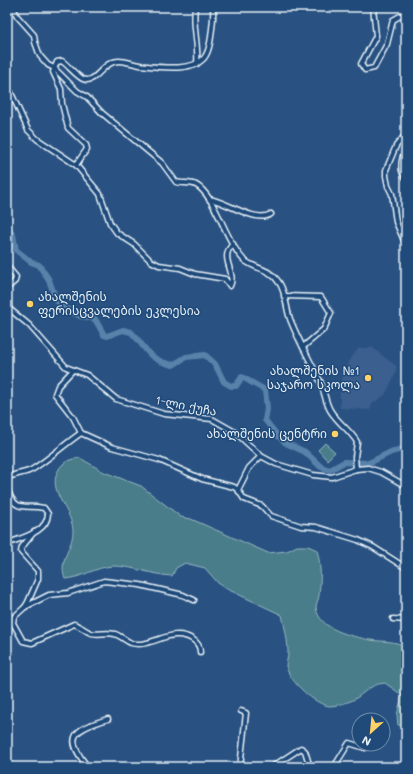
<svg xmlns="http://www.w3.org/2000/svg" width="413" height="774" font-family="Mali,'Noto Sans Georgian',sans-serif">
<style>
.built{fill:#3a5f8e}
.green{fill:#4a7d8a;stroke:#99b7c1}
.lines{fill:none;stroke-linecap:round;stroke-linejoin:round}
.river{stroke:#5982aa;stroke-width:6}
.minor-casing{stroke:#e8f1f8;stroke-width:7}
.minor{stroke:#1f4a7a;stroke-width:4}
.poi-dot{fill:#ffd166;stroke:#1f4a7a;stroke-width:1.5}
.labels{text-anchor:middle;stroke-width:3;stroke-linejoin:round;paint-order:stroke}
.poi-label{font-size:12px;fill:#e8f1f8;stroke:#1f4a7a;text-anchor:end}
.street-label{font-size:12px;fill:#e8f1f8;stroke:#1f4a7a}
</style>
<rect width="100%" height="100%" fill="#295282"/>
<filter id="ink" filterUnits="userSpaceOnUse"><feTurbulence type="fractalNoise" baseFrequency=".025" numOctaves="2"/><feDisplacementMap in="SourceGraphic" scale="8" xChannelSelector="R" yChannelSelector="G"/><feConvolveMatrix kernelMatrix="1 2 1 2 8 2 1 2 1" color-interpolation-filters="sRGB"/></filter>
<g filter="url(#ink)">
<!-- built -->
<polygon class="built" points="359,348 373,348 396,366 396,373 385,395 372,404 370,410 340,408 340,383 351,358"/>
<!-- green -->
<g class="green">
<polygon points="325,443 335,452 327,460 318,450"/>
<path d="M80,458L104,472L141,486L181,517L191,519L268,553L287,551L297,546H308L317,550C321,565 321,579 319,595C319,599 316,603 316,607C318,630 352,636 370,640C383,642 395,640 406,647V726L398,725L397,715L402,695L385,683C367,684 362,698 348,702C342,704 335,706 330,706C315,705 289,681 286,666C286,662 288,658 288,654C288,641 285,628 282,615L227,589L218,583L205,568L185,563L176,568L172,576C152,575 133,566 113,566C95,567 82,578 65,579C58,560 72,550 73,532C74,511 45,491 59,469C64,461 70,459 80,458Z"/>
</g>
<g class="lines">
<!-- river -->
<path class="river" d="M7,228L13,235L16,250L31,262L39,265L49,280L56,300L63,307L80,316L95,319L104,335L107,336L123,330L131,332C148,349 146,359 173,365L186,357L205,355L215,364L224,382L231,386H236L242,377L265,390L267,409L265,420L276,434L286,443L305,452L321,467L330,470L344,462L369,463L391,452L406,448"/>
<defs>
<g id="minor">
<path d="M13,7L17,16L34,35L35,42L40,56L48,65L54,68L77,91L87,97L102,113L162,163L176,182C182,184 190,182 196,185C215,195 226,242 243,259C254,270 269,266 280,284C286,294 286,307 290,319C298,340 310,360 320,381C324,390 325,401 330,410C337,422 350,430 357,442L355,457L356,469"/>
<path d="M195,7C192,26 199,44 197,64"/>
<polyline points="373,7 376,36 361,64 365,70 374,68 387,44 393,20 400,16 406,15"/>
<path d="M7,84L28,130L37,139L76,165L87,149L86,145L68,128L62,104L61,89L53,72L57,62L62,61C69,66 75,75 83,79C96,85 102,61 119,61C126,61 133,64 140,65C157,67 197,73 206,55C209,50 210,44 211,37C212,27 214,18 213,7"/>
<polyline points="406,134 396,146 386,170 386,176 388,186 392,194 396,222 406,245"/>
<path d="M406,148C402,157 398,170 406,178"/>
<path d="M76,165L100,194L110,223L117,233L134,244L151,261L159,265L180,268L195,274L225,279L230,286C237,271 218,258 233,244"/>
<path d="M209,199C226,201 256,224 271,214"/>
<polyline points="7,266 16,277 15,281 7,288"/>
<polyline points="284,296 321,297 331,313 324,329 303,347"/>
<polyline points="7,307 29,325 66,367 87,375 116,399 164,414 212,419 235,432 261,456 276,464 313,475 332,477 356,469 368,468 381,472 406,486"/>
<polyline points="73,370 58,386 55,394 73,417 81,433 112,447 159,460 202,479 234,487 238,490 244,499 262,506 271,516 301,526 316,527 358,540 373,547 406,568"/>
<path d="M7,478C15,473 25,474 33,469C50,458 65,444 81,433"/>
<path d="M7,488C16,514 23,504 44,508L48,514C47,533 22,537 7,544"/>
<polyline points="238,490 249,468 261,456"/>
<path d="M34,532L22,547L21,552L38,571V579L28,602L25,607L14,617L13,623L23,641L32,643L74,624C81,626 85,631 91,633C98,635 106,632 115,634C121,636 126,641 131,643C151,649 171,626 192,639C197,642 200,646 200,652"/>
<polyline points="25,607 49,595 68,593 104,581 140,585 183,595 194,600"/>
<polyline points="393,619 406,620"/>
<path d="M88,767C62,736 75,729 108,719"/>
<polyline points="240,767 246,713 241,711"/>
<polyline points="272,767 301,748 305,751 310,767"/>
<polyline points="334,767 349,743 365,748 374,745"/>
</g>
</defs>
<!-- minor casing -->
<use href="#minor" class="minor-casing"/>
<!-- minor -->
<use href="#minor" class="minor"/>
</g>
</g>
<!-- markers -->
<g class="poi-dot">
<circle cx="30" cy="304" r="4"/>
<circle cx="368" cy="378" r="4"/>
<circle cx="335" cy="434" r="4"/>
</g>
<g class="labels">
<!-- poi labels -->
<g class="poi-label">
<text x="38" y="301" text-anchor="start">ახალშენის<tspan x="38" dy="14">ფერისცვალების ეკლესია</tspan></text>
<text x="360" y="375">ახალშენის №1<tspan x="360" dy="14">საჯარო სკოლა</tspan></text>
<text x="327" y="438">ახალშენის ცენტრი</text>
</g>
<!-- street labels -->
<g class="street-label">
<text transform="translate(186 406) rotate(11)" y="4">1-ლი ქუჩა</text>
</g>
</g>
<!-- margin -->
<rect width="413" height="774" fill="none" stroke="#1f4a7a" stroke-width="24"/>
<rect x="12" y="12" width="389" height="750" fill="none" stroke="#e8f1f8" stroke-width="1.5" filter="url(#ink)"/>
<!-- north arrow -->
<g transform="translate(371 732) rotate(207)"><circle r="19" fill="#1f4a7a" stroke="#6f8dac"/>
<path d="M0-3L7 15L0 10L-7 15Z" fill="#ffd166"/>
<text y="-6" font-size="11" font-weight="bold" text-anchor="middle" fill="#e8f1f8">N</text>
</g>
</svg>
